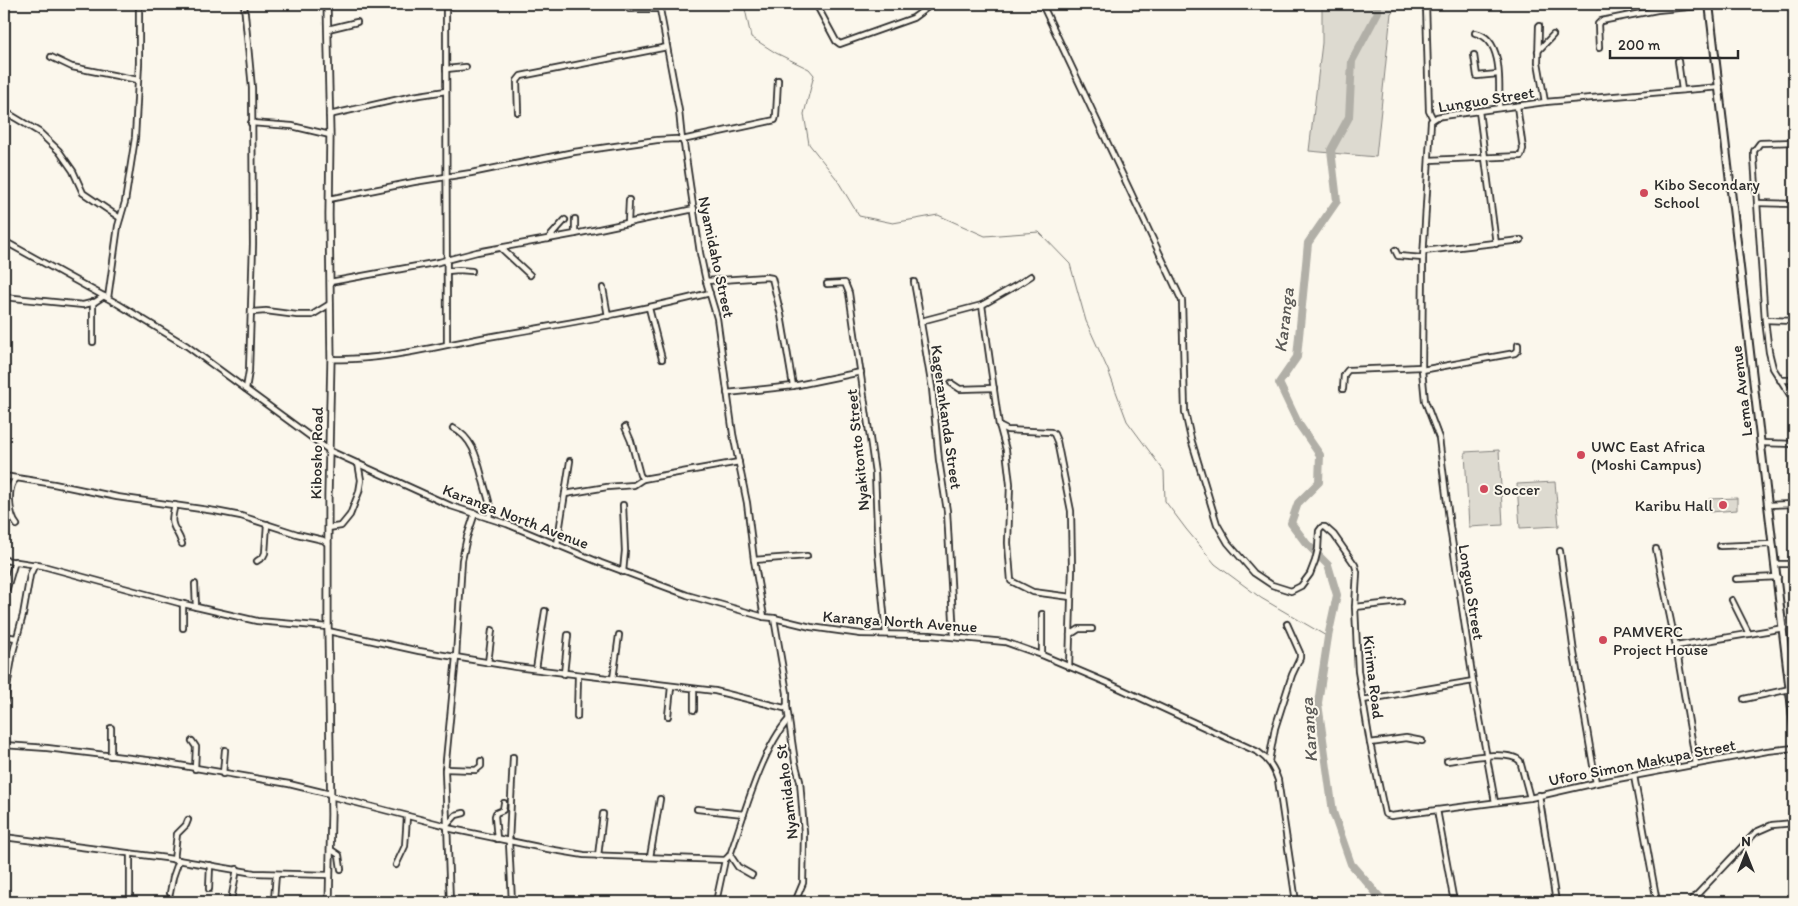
<svg xmlns="http://www.w3.org/2000/svg" width="1798" height="906" font-family="Itim,sans-serif">
<style>
.green{fill:#dddad0;stroke:#84827e}
.lines{fill:none;stroke-linecap:round;stroke-linejoin:round}
.stream{stroke:#7b7a75;stroke-width:1}
.river{stroke:#b1afa7;stroke-width:8}
.minor-casing{stroke:#2b2b2b;stroke-width:8}
.tertiary-casing{stroke:#2b2b2b;stroke-width:9}
.secondary-casing{stroke:#2b2b2b;stroke-width:10}
.minor{stroke:#fbf7ec;stroke-width:4.5}
.tertiary{stroke:#fbf7ec;stroke-width:5.5}
.secondary{stroke:#fbf7ec;stroke-width:6}
.poi-dot{fill:#d1495b;stroke:#fbf7ec;stroke-width:2}
.labels{text-anchor:middle;stroke-width:4;stroke-linejoin:round;paint-order:stroke}
.street-label{font-size:16px;fill:#2b2b2b;stroke:#fbf7ec}
.poi-label{font-size:16px;fill:#2b2b2b;stroke:#fbf7ec;text-anchor:start}
.water-label{font-size:18px;font-style:italic;fill:#5a5956;stroke:#fbf7ec}
</style>
<rect width="100%" height="100%" fill="#fbf7ec"/>
<filter id="ink" filterUnits="userSpaceOnUse"><feTurbulence type="fractalNoise" baseFrequency=".02" numOctaves="2"/><feDisplacementMap in="SourceGraphic" scale="10" xChannelSelector="R" yChannelSelector="G"/><feConvolveMatrix kernelMatrix="1 2 1 2 8 2 1 2 1" color-interpolation-filters="sRGB"/></filter>
<g filter="url(#ink)">
<!-- green -->
<g class="green">
<polygon points="1322,4 1401,4 1391,13 1376,157 1309,151 1322,43"/>
<polygon points="1499,450 1503,525 1469,527 1465,452"/>
<polygon points="1555,482 1559,526 1520,528 1517,484"/>
<polygon points="1737,498 1737,510 1710,512 1709,499"/>
</g>
<g class="lines">
<!-- stream -->
<polyline class="stream" points="744,4 751,37 776,53 809,69 814,75 804,114 809,144 836,178 859,216 893,223 938,215 985,236 1039,232 1070,264 1086,321 1108,370 1127,421 1164,471 1165,501 1186,529 1215,564 1261,598 1328,637"/>
<!-- river -->
<polyline class="river" points="1376,4 1378,12 1352,61 1349,117 1331,150 1337,201 1308,243 1297,357 1279,383 1298,423 1320,455 1319,482 1298,503 1291,523 1306,543 1328,565 1337,595 1328,637 1318,703 1333,812 1351,864 1384,902"/>
<defs>
<g id="minor">
<polyline points="244,4 252,88 253,244 249,371 246,389"/>
<polyline points="446,4 447,344"/>
<polyline points="625,4 629,9 660,9"/>
<polyline points="659,4 679,111 682,140 775,120 776,116 778,80"/>
<polyline points="816,4 836,41 840,44 913,18 932,4"/>
<polyline points="1042,4 1182,301 1185,412 1191,439 1217,524 1228,543 1254,573 1272,585 1291,591 1301,586 1310,574 1315,561 1318,549 1319,531 1322,527 1325,527 1334,535 1355,565 1357,572 1355,607 1358,671 1370,743 1385,814 1391,816 1530,798 1596,783 1767,751 1794,748"/>
<polyline points="1426,4 1429,111 1433,119"/>
<polyline points="446,6 456,4"/>
<polyline points="1539,26 1538,62 1545,102"/>
<polyline points="328,29 357,22"/>
<path d="M1475,33C1504,38 1499,86 1499,108"/>
<polyline points="1599,48 1598,24 1601,21 1657,10 1710,5"/>
<polyline points="1538,51 1553,35"/>
<polyline points="1474,55 1477,76 1498,74"/>
<polyline points="51,57 72,67 138,80"/>
<polyline points="1678,61 1682,90"/>
<polyline points="446,69 466,67"/>
<polyline points="4,111 39,132 59,151 73,171 83,193 120,218"/>
<polyline points="1479,111 1496,244"/>
<polyline points="518,112 517,81 521,76 667,47"/>
<polyline points="329,115 413,96 446,91"/>
<polyline points="251,123 292,126 330,135"/>
<polyline points="1794,142 1760,143 1754,151 1754,158 1765,320 1769,352 1773,368 1794,401"/>
<polyline points="1429,160 1521,156 1523,149 1517,106"/>
<polyline points="329,199 414,182 471,173 574,152 657,140 676,139 682,140 684,144 700,253 706,281 717,318 733,434 747,503 754,560 764,617"/>
<polyline points="1757,203 1794,204"/>
<polyline points="575,219 575,234"/>
<polyline points="628,223 629,200"/>
<polyline points="548,239 565,220"/>
<path d="M4,241L118,304L187,346L330,451L451,506L507,524L601,563L687,595L764,617L774,618L811,627L861,634L930,635L1005,642L1042,655L1108,683L1258,752C1269,760 1274,768 1278,780L1296,902"/>
<polyline points="501,248 530,275"/>
<polyline points="1395,250 1398,256 1423,258"/>
<polyline points="1424,251 1521,240"/>
<polyline points="447,271 459,270 472,271"/>
<polyline points="706,281 766,277 772,278 781,315 793,386"/>
<polyline points="330,282 439,262 477,252 575,234 694,209"/>
<polyline points="914,282 921,321"/>
<polyline points="827,284 845,283 849,293 875,473 878,551 886,634"/>
<polyline points="603,288 608,316"/>
<polyline points="4,297 83,305 95,302 104,296"/>
<polyline points="108,298 118,226 125,202 135,138 139,63 139,4"/>
<polyline points="982,305 999,426 1007,430 1051,432 1054,434 1057,441 1071,511 1072,568 1069,667"/>
<polyline points="649,308 662,359"/>
<polyline points="252,312 266,311 297,315 312,315 330,304"/>
<polyline points="1765,320 1794,321"/>
<polyline points="93,342 93,302"/>
<path d="M331,359C382,361 433,347 482,338C558,325 635,312 710,293"/>
<polyline points="1422,370 1515,353 1518,350 1518,345"/>
<polyline points="1780,380 1794,380"/>
<polyline points="951,383 960,389 994,388"/>
<polyline points="1343,389 1344,375 1348,370 1422,367"/>
<polyline points="727,393 793,386 861,372"/>
<polyline points="625,427 631,441 640,475 643,479 739,462"/>
<path d="M453,428C475,439 478,463 484,484C487,496 492,505 489,518"/>
<polyline points="1000,428 1006,450 1010,484 1008,543 1011,581 1033,592 1071,597"/>
<polyline points="1761,443 1794,444"/>
<polyline points="4,476 54,484 117,497 215,511 241,516 297,534 323,540 328,544"/>
<path d="M17,478C6,486 9,515 17,525"/>
<polyline points="565,494 607,487 634,485 643,479"/>
<path d="M175,505C168,529 176,525 182,544"/>
<polyline points="623,505 625,551 623,572"/>
<polyline points="1768,505 1794,504"/>
<polyline points="328,528 341,526 350,515 359,492 361,480 358,463"/>
<polyline points="557,545 570,461"/>
<polyline points="1720,546 1773,544"/>
<polyline points="1656,549 1676,646 1696,764"/>
<polyline points="1560,551 1574,653 1596,783"/>
<polyline points="4,560 43,566 179,603 257,621 328,627"/>
<polyline points="754,560 807,556"/>
<polyline points="257,561 263,557 265,553 267,524"/>
<polyline points="1776,564 1794,564"/>
<polyline points="1736,579 1778,577"/>
<polyline points="195,584 196,607"/>
<polyline points="7,588 15,561"/>
<polyline points="1732,600 1749,634"/>
<polyline points="183,604 183,628"/>
<polyline points="1355,607 1401,602"/>
<polyline points="1042,614 1042,655"/>
<polyline points="328,631 419,651 516,667 715,691 784,708 787,705 787,693 774,618"/>
<polyline points="1070,635 1079,629 1092,629"/>
<polyline points="4,636 16,638"/>
<polyline points="954,637 947,511 939,460 932,388 921,323 925,320 982,305 1017,285 1031,276"/>
<polyline points="1676,646 1784,628"/>
<polyline points="488,663 492,630"/>
<polyline points="1788,668 1794,668"/>
<polyline points="536,669 545,611"/>
<polyline points="564,674 568,635"/>
<polyline points="613,679 619,635"/>
<polyline points="1744,699 1790,689"/>
<polyline points="1363,700 1473,681"/>
<polyline points="4,705 13,652 23,615 30,575 35,564"/>
<polyline points="787,707 795,762 800,781 804,832 803,883 795,902"/>
<polyline points="694,710 694,689"/>
<polyline points="668,716 671,687"/>
<polyline points="577,717 578,676"/>
<polyline points="192,741 196,747 195,769"/>
<polyline points="1370,743 1406,738 1422,741"/>
<polyline points="4,745 47,748 155,761 289,784 330,794"/>
<polyline points="111,756 111,728"/>
<polyline points="1269,761 1275,728 1292,675 1300,658 1300,653 1287,624"/>
<path d="M1447,761C1463,759 1509,749 1520,761L1530,798"/>
<polyline points="445,769 476,770 481,766 481,761"/>
<polyline points="223,774 225,750"/>
<polyline points="1634,776 1657,902"/>
<polyline points="1539,795 1556,902"/>
<polyline points="330,796 447,826"/>
<polyline points="1495,802 1473,681 1450,527 1439,438 1425,401 1422,370 1423,258 1431,121 1437,117 1442,116 1545,102 1720,87"/>
<polyline points="697,809 744,814"/>
<polyline points="1437,810 1454,902"/>
<polyline points="447,825 456,815 464,813"/>
<path d="M447,828L548,849L584,855L725,860L730,855C744,816 761,750 789,719"/>
<polyline points="4,837 166,858 254,873 330,875"/>
<polyline points="497,839 495,816 496,813 503,810 504,803"/>
<polyline points="330,849 339,855 341,869"/>
<polyline points="730,855 738,867 752,875"/>
<polyline points="598,856 603,814"/>
<polyline points="650,857 660,799"/>
<polyline points="174,860 177,834 186,825 188,820"/>
<polyline points="396,865 405,846 407,816"/>
<polyline points="209,889 210,865"/>
<polyline points="170,893 173,877 179,860"/>
<polyline points="232,895 237,869"/>
<polyline points="274,900 276,874"/>
<polyline points="130,902 130,854"/>
<polyline points="450,902 445,771 456,657 462,560 467,537 475,513"/>
<polyline points="512,902 509,842 513,757"/>
<polyline points="716,902 725,860"/>
<polyline points="1690,902 1756,832 1772,825 1794,823"/>
</g>
<polyline id="tertiary" points="327,4 330,135 329,215 331,359 328,496 328,627 331,814 329,902"/>
<polyline id="secondary" points="1709,4 1794,726"/>
</defs>
<!-- minor casing -->
<use href="#minor" class="minor-casing"/>
<!-- tertiary casing -->
<use href="#tertiary" class="tertiary-casing"/>
<!-- secondary casing -->
<use href="#secondary" class="secondary-casing"/>
<!-- minor -->
<use href="#minor" class="minor"/>
<!-- tertiary -->
<use href="#tertiary" class="tertiary"/>
<!-- secondary -->
<use href="#secondary" class="secondary"/>
</g>
</g>
<!-- markers -->
<g class="poi-dot">
<circle cx="1644" cy="193" r="5"/>
<circle cx="1581" cy="455" r="5"/>
<circle cx="1484" cy="489" r="5"/>
<circle cx="1723" cy="505" r="5"/>
<circle cx="1603" cy="640" r="5"/>
</g>
<g class="labels">
<!-- street labels -->
<g class="street-label">
<text transform="translate(1486 99) rotate(-9)" y="6">Lunguo Street</text>
<text transform="translate(717 257) rotate(78)" y="6">Nyamidaho Street</text>
<text transform="translate(1741 391) rotate(-97)" y="6">Lema Avenue</text>
<text transform="translate(947 417) rotate(82)" y="6">Kagerankanda Street</text>
<text transform="translate(857 450) rotate(-96)" y="6">Nyakitonto Street</text>
<text transform="translate(316 453) rotate(-89)" y="6">Kibosho Road</text>
<text transform="translate(516 516) rotate(21)" y="6">Karanga North Avenue</text>
<text transform="translate(1472 592) rotate(81)" y="6">Longuo Street</text>
<text transform="translate(900 621) rotate(4)" y="6">Karanga North Avenue</text>
<text transform="translate(1374 677) rotate(83)" y="6">Kirima Road</text>
<text transform="translate(1642 762) rotate(-11)" y="6">Uforo Simon Makupa Street</text>
<text transform="translate(786 792) rotate(-97)" y="6">Nyamidaho St</text>
</g>
<!-- poi labels -->
<g class="poi-label">
<text x="1654" y="190">Kibo Secondary<tspan x="1654" dy="18">School</tspan></text>
<text x="1591" y="452">UWC East Africa<tspan x="1591" dy="18">(Moshi Campus)</tspan></text>
<text x="1494" y="495">Soccer</text>
<text x="1713" y="511" text-anchor="end">Karibu Hall</text>
<text x="1613" y="637">PAMVERC<tspan x="1613" dy="18">Project House</tspan></text>
</g>
<!-- water labels -->
<g class="water-label">
<text transform="translate(1284 320) rotate(-83)" y="6">Karanga</text>
<text transform="translate(1309 730) rotate(-94)" y="6">Karanga</text>
</g>
</g>
<!-- margin -->
<rect width="1798" height="906" fill="none" stroke="#fbf7ec" stroke-width="20"/>
<rect x="10" y="10" width="1778" height="886" fill="none" stroke="#2b2b2b" stroke-width="2" filter="url(#ink)"/>
<!-- north arrow -->
<g transform="translate(1746 854)" stroke="#fbf7ec" stroke-width="4" paint-order="stroke">
<path d="M0-4L9 19L0 12L-9 19Z" fill="#2b2b2b"/>
<text y="-8" font-size="14" font-weight="bold" text-anchor="middle" fill="#2b2b2b">N</text>
</g>
<!-- scale -->
<path d="M1610 50v8h128v-8" fill="none" stroke="#2b2b2b" stroke-width="2.5"/>
<text x="1618" y="50" font-size="15" fill="#2b2b2b" stroke="#fbf7ec" stroke-width="4" paint-order="stroke">200 m</text>
</svg>
